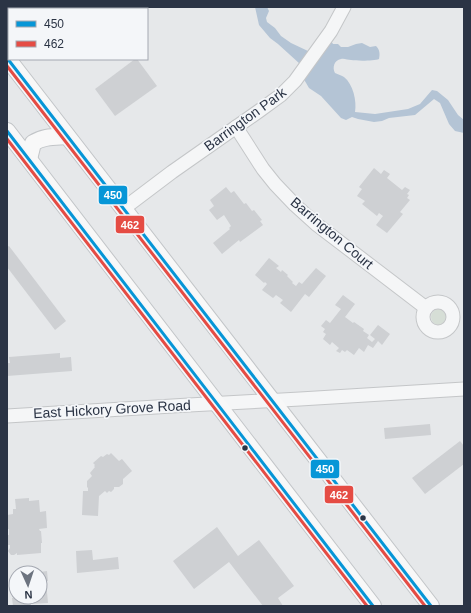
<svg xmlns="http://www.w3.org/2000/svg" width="471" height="613" font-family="Arial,sans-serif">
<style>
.green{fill:#d6ded6}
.water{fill:#b4c4d5}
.building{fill:#ced0d3}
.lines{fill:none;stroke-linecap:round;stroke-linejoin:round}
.minor-casing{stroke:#c4c6c8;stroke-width:15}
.major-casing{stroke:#c2c5c8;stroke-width:18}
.minor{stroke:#f5f6f7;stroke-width:13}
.major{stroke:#f8f8f8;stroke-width:16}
.bus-1-casing{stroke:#f4f6f9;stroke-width:6}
.bus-2-casing{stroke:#f4f6f9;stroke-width:6}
.bus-1{stroke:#0696d7;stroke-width:3}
.bus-2{stroke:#e54c44;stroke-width:3}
.bus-dot{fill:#2b3445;stroke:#f4f6f9;stroke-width:1.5}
.labels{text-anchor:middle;stroke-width:3.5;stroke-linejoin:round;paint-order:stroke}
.street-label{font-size:14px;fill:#2b3445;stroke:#f4f6f9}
.line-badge{stroke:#f4f6f9;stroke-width:1.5}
.badge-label{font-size:11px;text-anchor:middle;font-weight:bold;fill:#fff}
</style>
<rect width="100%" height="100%" fill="#e6e8ea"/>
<!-- green -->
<circle class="green" cx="439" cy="317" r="8"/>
<!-- water -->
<path class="water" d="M255,7H267L269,11L266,18L267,22L275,28L281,36L291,43L308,51L316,50L331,41L333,44H338L341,47H348L356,44L362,43L370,47L376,46C380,50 380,54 379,59C374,61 357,61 351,60C348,60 344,58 341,59C334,60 332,68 335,73C337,74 341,75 344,77C353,84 357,101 355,112L375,114L408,109L420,104L432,90L437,91L448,100L458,115L464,120V133L455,131L449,124L440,103L434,99L415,115L389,118L382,121L374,122L358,119L352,117L346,120L341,118L321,96L309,88L302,76L300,64L278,44L270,38L259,25Z"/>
<!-- building -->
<g class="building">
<polygon points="135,59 137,59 157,86 115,116 95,89"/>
<polygon points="374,168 381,174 384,170 390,174 387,178 402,190 405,187 410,190 407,194 409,195 407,198 410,200 400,212 403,214 387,233 376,225 383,216 379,213 377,216 362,204 365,201 357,196 362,189 359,187"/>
<polygon points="226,187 231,193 234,191 244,204 246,203 252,211 254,210 262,220 260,221 263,225 240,242 239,240 222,254 213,243 230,229 229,228 231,226 224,215 217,220 209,210 214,206 210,200"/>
<polygon points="9,246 66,321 55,330 7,267 7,247"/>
<polygon points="269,258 279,266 276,268 281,272 282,270 288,275 287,276 293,282 292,283 296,286 299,282 302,284 316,268 326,276 309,297 305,294 291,312 280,303 283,300 276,295 273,298 262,290 267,284 265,282 264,283 255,275"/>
<polygon points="343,295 355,304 345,317 353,323 354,322 364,329 363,331 369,335 367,338 372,342 375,339 370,335 378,325 390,334 382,345 378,341 373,348 368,345 364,352 359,348 354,355 347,350 345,352 342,350 340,353 336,351 339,348 332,342 330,345 323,339 326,334 323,332 325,329 321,326 326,320 330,323 341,309 335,305"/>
<polygon points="60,353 60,358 71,357 72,371 7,376 7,363 10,363 9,357"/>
<polygon points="430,424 431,435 385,439 384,428"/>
<polygon points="460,441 464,446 464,464 425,494 412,478"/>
<polygon points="111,453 119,461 122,459 132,471 123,479 123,484 119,487 114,487 114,489 111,492 109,491 107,493 105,491 99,496 98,516 82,515 83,491 88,491 88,488 87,487 87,481 92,476 90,473 95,467 94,466 95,465 93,463 101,456 103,457 107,454 109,455"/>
<polygon points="29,498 29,501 39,500 40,512 46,511 47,528 39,529 40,531 41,531 42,543 41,543 41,553 17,555 17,553 14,555 11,555 8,551 10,548 10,545 8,545 7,535 9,535 9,529 7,529 7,515 13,514 13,509 16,509 15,499"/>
<polygon points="217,527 238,556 259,540 294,586 278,598 283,606 263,606 229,562 194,589 173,561"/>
<polygon points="92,550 93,560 118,557 119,569 77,573 76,551"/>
<polygon points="47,571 48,581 46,581 48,603 31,604 31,606 13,606 12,598 40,597 40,572"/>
</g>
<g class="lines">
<defs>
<g id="minor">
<polyline points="236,127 263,169 275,184 295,205 316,224 426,308"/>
<polyline points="123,209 172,172 259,111 281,95 295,81 331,31 344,7"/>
<circle cx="438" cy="317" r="15"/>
<polyline points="7,416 189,405 300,399 464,389"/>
</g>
<g id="major">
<polyline points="7,58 431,606"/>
<polyline points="7,131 373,606"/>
<path d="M29,159L33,143C44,136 55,137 67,136"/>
</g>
</defs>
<!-- minor casing -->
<use href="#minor" class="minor-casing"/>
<!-- major casing -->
<use href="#major" class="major-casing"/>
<!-- minor -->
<use href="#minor" class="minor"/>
<!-- major -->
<use href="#major" class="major"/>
<defs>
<g id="bus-1">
<polyline points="7,58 431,606"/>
<polyline points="7,131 373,606"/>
</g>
<g id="bus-2">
<polyline points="7,66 425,606"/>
<polyline points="7,139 367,606"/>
</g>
</defs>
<!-- bus-1 casing -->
<use href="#bus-1" class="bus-1-casing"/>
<!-- bus-2 casing -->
<use href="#bus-2" class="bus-2-casing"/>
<!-- bus-1 -->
<use href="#bus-1" class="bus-1"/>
<!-- bus-2 -->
<use href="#bus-2" class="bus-2"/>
</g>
<!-- markers -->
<g class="bus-dot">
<circle cx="245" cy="448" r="3.5"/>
<circle cx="363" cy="518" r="3.5"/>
</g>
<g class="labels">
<!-- street labels -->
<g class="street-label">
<text transform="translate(245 119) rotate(-36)" y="5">Barrington Park</text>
<text transform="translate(332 233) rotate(40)" y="5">Barrington Court</text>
<text transform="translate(112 409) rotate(-3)" y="5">East Hickory Grove Road</text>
</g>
</g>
<g class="line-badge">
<rect x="98" y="185" width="30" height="20" rx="4" fill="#0696d7"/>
<rect x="115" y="215" width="30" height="19" rx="4" fill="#e54c44"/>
<rect x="310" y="459" width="30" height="20" rx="4" fill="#0696d7"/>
<rect x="324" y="485" width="30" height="19" rx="4" fill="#e54c44"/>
</g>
<g class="badge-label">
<text x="113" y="199">450</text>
<text x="130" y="229">462</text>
<text x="325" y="473">450</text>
<text x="339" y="499">462</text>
</g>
<!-- border -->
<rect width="471" height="613" fill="none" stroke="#2b3445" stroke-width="16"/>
<!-- legend -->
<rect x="8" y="8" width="140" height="52" fill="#f4f6f9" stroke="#a4a8b1"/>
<rect x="16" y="21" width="20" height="6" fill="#0696d7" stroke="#a4a8b1"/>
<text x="44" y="28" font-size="12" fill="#2b3445">450</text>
<rect x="16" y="41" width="20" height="6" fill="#e54c44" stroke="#a4a8b1"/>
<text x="44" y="48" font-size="12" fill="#2b3445">462</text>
<!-- north arrow -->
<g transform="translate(28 585) rotate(177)"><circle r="19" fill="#f4f6f9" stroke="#a4a8b1"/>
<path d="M0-3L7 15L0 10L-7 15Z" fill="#6c737f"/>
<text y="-6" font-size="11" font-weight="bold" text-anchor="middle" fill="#2b3445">N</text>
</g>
</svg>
